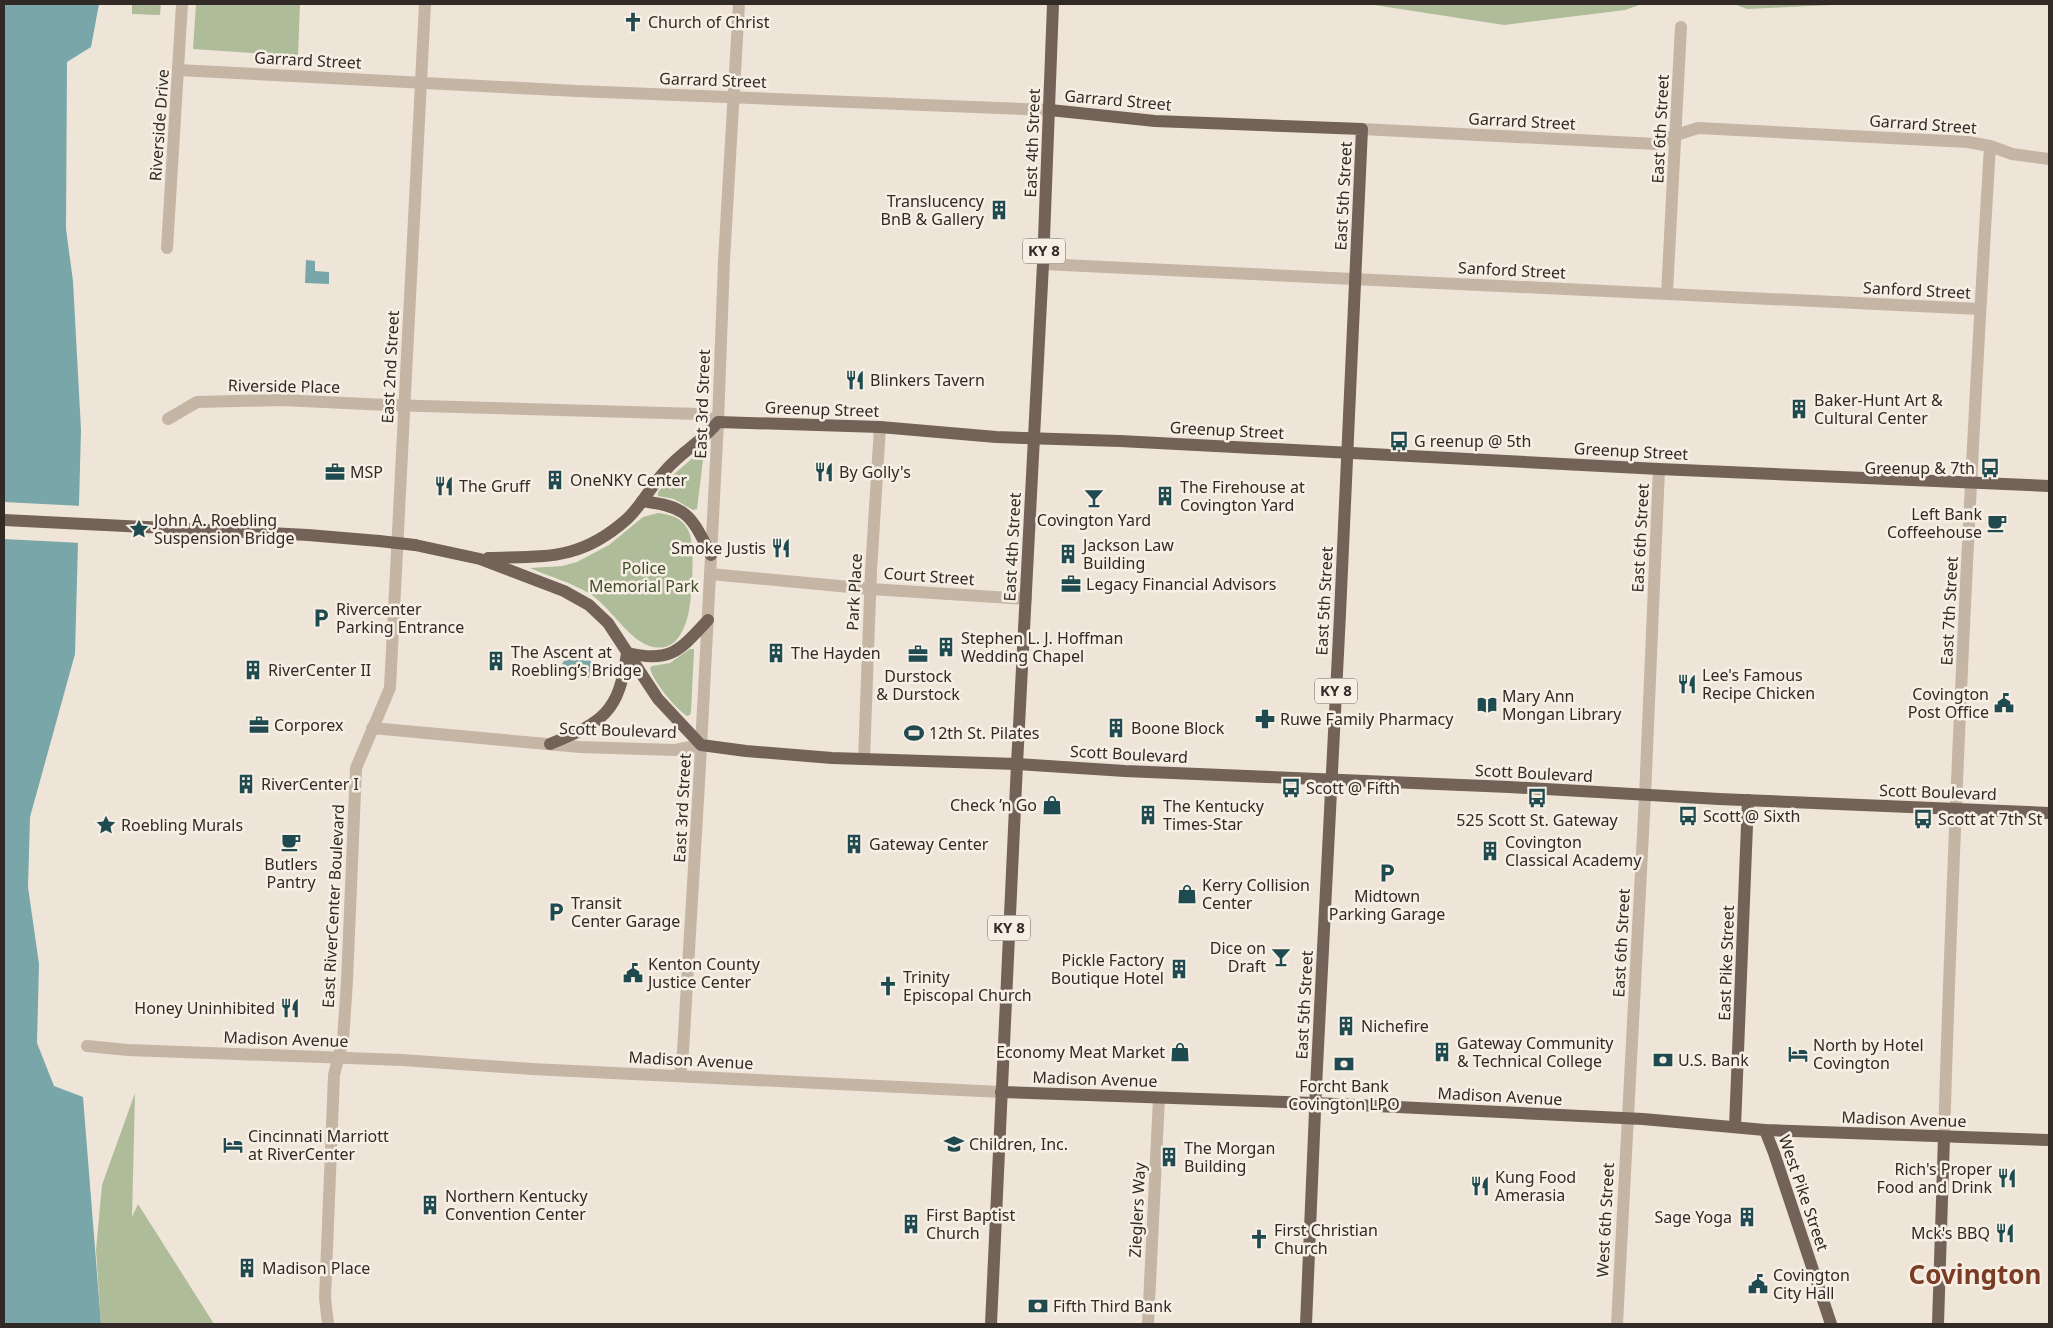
<svg xmlns="http://www.w3.org/2000/svg" width="2053" height="1328" font-family="'Noto Sans',sans-serif">
<style>
.green{fill:#afbc99}
.water{fill:#79a6a9}
.pier{fill:#eee5d8}
.lines{fill:none;stroke-linecap:round;stroke-linejoin:round}
.minor{stroke:#c5b5a5;stroke-width:12}
.major{stroke:#736258;stroke-width:12}
.major-bridge{stroke:#736258;stroke-width:12}
.labels{text-anchor:middle;stroke-width:5;stroke-linejoin:round;paint-order:stroke}
.shield{fill:#f7efe4;stroke:#6d655f;stroke-width:1}
.shield-label{font-size:15px;font-weight:bold;fill:#322a26}
.poi-label{font-size:16px;fill:#322a26;stroke:#f7efe4;text-anchor:start}
.street-label{font-size:16px;fill:#322a26;stroke:#f7efe4}
.park-label{font-size:16px;fill:#404e2b;stroke:#f7efe4}
.town-label{font-size:26px;font-weight:bold;fill:#7a3c25;stroke:#f7efe4}
</style>
<rect width="100%" height="100%" fill="#eee5d8"/>
<!-- green -->
<g class="green">
<polygon points="132,4 161,4 160,15 132,14"/>
<polygon points="196,4 300,4 298,56 193,49"/>
<polygon points="1334,4 1642,4 1625,10 1504,25 1374,5"/>
<polygon points="1734,4 1855,4 1747,9"/>
<polygon points="700,454 703,456 703,460 697,509 693,510 674,499 658,496 658,492 673,475 696,455"/>
<path d="M658,513C666,514 677,516 682,522C686,525 689,531 690,535C695,548 692,601 688,615C686,625 679,642 668,646C636,657 614,608 590,594C571,582 550,577 530,568L562,566L577,562L609,545L643,517Z"/>
<path d="M690,649H694V651L691,712L690,715L687,716C676,709 652,680 650,668L652,666L670,663Z"/>
<polygon points="135,1093 132,1217 138,1204 214,1324 101,1324 96,1250 102,1185"/>
</g>
<!-- water -->
<g class="water">
<polygon points="4,4 99,4 91,47 67,62 66,229 73,281 81,430 75,654 30,817 28,887 39,964 37,1043 54,1086 83,1097 101,1324 4,1324"/>
<polygon points="306,260 315,261 315,271 329,272 329,284 305,283"/>
<polygon points="566,658 591,661 589,678 562,664"/>
</g>
<!-- pier -->
<polygon class="pier" points="4,502 82,506 81,543 4,539"/>
<g class="lines">
<!-- minor -->
<g class="minor">
<polyline points="178,70 577,91 1050,110"/>
<polyline points="1362,129 1656,144 1676,135 1698,128 1968,142 1990,146 2012,154 2049,159"/>
<polyline points="167,248 182,4"/>
<polyline points="1043,264 1980,309"/>
<polyline points="1667,293 1681,27"/>
<polyline points="168,419 197,402 281,400 387,405 700,414 718,422"/>
<polyline points="710,574 871,589 1026,599"/>
<polyline points="372,728 580,747 675,750 701,745"/>
<polyline points="864,759 871,571 880,427"/>
<polyline points="87,1046 128,1050 402,1060 532,1069 1001,1092"/>
<polyline points="680,1075 683,1051 700,766 718,422 724,261 739,4"/>
<path d="M1944,1137C1954,807 1970,476 1990,146"/>
<polyline points="328,1324 325,1298 334,1075 343,1040 347,981 356,768 390,688 425,4"/>
<polyline points="1148,1324 1159,1098"/>
<polyline points="1617,1324 1645,796 1659,469"/>
</g>
<!-- major -->
<g class="major">
<polyline points="1050,110 1155,121 1362,129 1340,614 1316,1087 1306,1324"/>
<path d="M642,501C689,507 691,516 711,555"/>
<polyline points="4,520 308,535 379,541"/>
<polyline points="415,545 480,559 564,591 589,605 608,623 658,699 701,745 746,751 832,758 1017,764 1125,771 1509,787 1719,799 2049,813"/>
<path d="M488,558C546,556 580,561 627,519C642,505 651,486 665,471C681,452 703,441 718,422L880,427L996,437L1120,441L1659,469L2049,486"/>
<path d="M550,744C603,722 619,713 627,653C671,663 679,651 708,620"/>
<polyline points="1001,1092 1315,1103 1643,1119 1765,1130 2049,1140"/>
<polyline points="1735,1127 1748,800"/>
<polyline points="1765,1130 1774,1153 1831,1324"/>
<polyline points="991,1324 1017,764 1043,264 1053,4"/>
<polyline points="1938,1324 1944,1137"/>
</g>
<!-- major-bridge -->
<polyline class="major-bridge" points="379,541 415,545"/>
</g>
<!-- icons -->
<defs>
<symbol id="church-bare" viewBox="-9 -9 18 18"><path d="M-1.2-6h2.4v3.5h3.3v2.4h-3.3V6h-2.4V-.1h-3.3v-2.4h3.3Z" fill="#1f4b50" stroke="#f7efe4" stroke-width="2.5" paint-order="stroke"/></symbol>
<symbol id="building-bare" viewBox="-9 -9 18 18"><path d="M-4-6H4V6H1V3H-1V6H-4ZM-2.5-4.3h1.7v1.8h-1.7ZM.8-4.3h1.7v1.8H.8ZM-2.5-1h1.7V.8h-1.7ZM.8-1h1.7V.8H.8Z" fill="#1f4b50" stroke="#f7efe4" stroke-width="2.5" paint-order="stroke"/></symbol>
<symbol id="restaurant-bare" viewBox="-9 -9 18 18"><path d="M-5-6h1v4h1v-4h1v4h1v-4h1v5L-1.5 .5V6h-2V.5L-5-1ZM5-6V6H3V1.5H1.5Q1.5-4 5-6Z" fill="#1f4b50" stroke="#f7efe4" stroke-width="2.5" paint-order="stroke"/></symbol>
<symbol id="bus-bare" viewBox="-9 -9 18 18"><path d="M-5-6H5V4H4V6H2V4H-2V6H-4V4H-5ZM-3.5-4V0h7V-4ZM-3.5 1.2v1.5H-2V1.2ZM2 1.2v1.5H3.5V1.2Z" fill="#1f4b50" stroke="#f7efe4" stroke-width="2.5" paint-order="stroke"/></symbol>
<symbol id="office-bare" viewBox="-9 -9 18 18"><path d="M-6-3h4V-5.5h4V-3h4V5H-6ZM-1-4.5V-3h2v-1.5ZM-6 0V1H6V0Z" fill="#1f4b50" stroke="#f7efe4" stroke-width="2.5" paint-order="stroke"/></symbol>
<symbol id="bar-bare" viewBox="-9 -9 18 18"><path d="M-6-5H6L.8 .8V4.5H3.5V6h-7V4.5H-.8V.8Z" fill="#1f4b50" stroke="#f7efe4" stroke-width="2.5" paint-order="stroke"/></symbol>
<symbol id="cafe-bare" viewBox="-9 -9 18 18"><path d="M-5.5-4.5H6V0H3Q3 3.5 0 3.5H-2.5Q-5.5 3.5-5.5 0ZM3-3.2v2h1.7v-2ZM-6 4.5H4V6H-6Z" fill="#1f4b50" stroke="#f7efe4" stroke-width="2.5" paint-order="stroke"/></symbol>
<symbol id="sight-bare" viewBox="-9 -9 18 18"><path d="M0-6L1.8-2.2L6-1.7L2.9 1.2L3.7 5.4L0 3.3L-3.7 5.4L-2.9 1.2L-6-1.7L-1.8-2.2Z" fill="#1f4b50" stroke="#f7efe4" stroke-width="2.5" paint-order="stroke"/></symbol>
<symbol id="parking-bare" viewBox="-9 -9 18 18"><path d="M-3.5-5.5H1a3.5 3.5 0 0 1 0 7H-1V5.5H-3.5ZM-1-3.4V-.6H.8a1.4 1.4 0 0 0 0-2.8Z" fill="#1f4b50" stroke="#f7efe4" stroke-width="2.5" paint-order="stroke"/></symbol>
<symbol id="civic-bare" viewBox="-9 -9 18 18"><path d="M-.6-6.5H3V-4.5H.6V-3L4-1V1h2V6H-6V1h2V-1L-.6-3ZM-1.2 2.5V6h2.4V2.5Z" fill="#1f4b50" stroke="#f7efe4" stroke-width="2.5" paint-order="stroke"/></symbol>
<symbol id="library-bare" viewBox="-9 -9 18 18"><path d="M-6-4Q-3-5.5-.7-3.5V5Q-3 3-6 4ZM6-4Q3-5.5 .7-3.5V5Q3 3 6 4Z" fill="#1f4b50" stroke="#f7efe4" stroke-width="2.5" paint-order="stroke"/></symbol>
<symbol id="pharmacy-bare" viewBox="-9 -9 18 18"><path d="M-2-6h4v4h4v4h-4v4h-4v-4h-4v-4h4Z" fill="#1f4b50" stroke="#f7efe4" stroke-width="2.5" paint-order="stroke"/></symbol>
<symbol id="stadium-bare" viewBox="-9 -9 18 18"><path d="M0-5a6.5 5 0 1 0 0 10a6.5 5 0 1 0 0-10ZM-3.5-1.8h7v3.6h-7Z" fill="#1f4b50" stroke="#f7efe4" stroke-width="2.5" paint-order="stroke"/></symbol>
<symbol id="shop-bare" viewBox="-9 -9 18 18"><path d="M-5-2.5h2.3a2.7 3.5 0 0 1 5.4 0H5L5.5 6h-11ZM-1.5-2.5h3a1.5 2.3 0 0 0-3 0Z" fill="#1f4b50" stroke="#f7efe4" stroke-width="2.5" paint-order="stroke"/></symbol>
<symbol id="hotel-bare" viewBox="-9 -9 18 18"><path d="M-6-4.5h1.5V1H6V5H4.5V3h-9V5H-6ZM-4 0a1.8 1.8 0 1 1 3.6 0ZM.5 0V-2.5h3Q6-2.5 6 0Z" fill="#1f4b50" stroke="#f7efe4" stroke-width="2.5" paint-order="stroke"/></symbol>
<symbol id="bank-bare" viewBox="-9 -9 18 18"><path d="M-6-4H6V4H-6ZM0-2.3a2.3 2.3 0 1 0 0 4.6a2.3 2.3 0 1 0 0-4.6Z" fill="#1f4b50" stroke="#f7efe4" stroke-width="2.5" paint-order="stroke"/></symbol>
<symbol id="school-bare" viewBox="-9 -9 18 18"><path d="M0-5L7-2L0 1L-7-2ZM-4 1L0 2.5L4 1V4Q0 6-4 4Z" fill="#1f4b50" stroke="#f7efe4" stroke-width="2.5" paint-order="stroke"/></symbol>
</defs>
<g fill-rule="evenodd">
<use href="#church-bare" x="619" y="8" width="28" height="28"/>
<use href="#building-bare" x="985" y="196" width="28" height="28"/>
<use href="#restaurant-bare" x="841" y="366" width="28" height="28"/>
<use href="#building-bare" x="1785" y="395" width="28" height="28"/>
<use href="#bus-bare" x="1385" y="427" width="28" height="28"/>
<use href="#bus-bare" x="1976" y="454" width="28" height="28"/>
<use href="#office-bare" x="321" y="458" width="28" height="28"/>
<use href="#restaurant-bare" x="810" y="458" width="28" height="28"/>
<use href="#building-bare" x="541" y="466" width="28" height="28"/>
<use href="#restaurant-bare" x="430" y="472" width="28" height="28"/>
<use href="#building-bare" x="1151" y="482" width="28" height="28"/>
<use href="#bar-bare" x="1080" y="484" width="28" height="28"/>
<use href="#cafe-bare" x="1983" y="509" width="28" height="28"/>
<use href="#sight-bare" x="125" y="515" width="28" height="28"/>
<use href="#restaurant-bare" x="767" y="534" width="28" height="28"/>
<use href="#building-bare" x="1054" y="540" width="28" height="28"/>
<use href="#office-bare" x="1057" y="570" width="28" height="28"/>
<use href="#parking-bare" x="307" y="604" width="28" height="28"/>
<use href="#building-bare" x="932" y="633" width="28" height="28"/>
<use href="#building-bare" x="762" y="639" width="28" height="28"/>
<use href="#office-bare" x="904" y="640" width="28" height="28"/>
<use href="#building-bare" x="482" y="647" width="28" height="28"/>
<use href="#building-bare" x="239" y="656" width="28" height="28"/>
<use href="#restaurant-bare" x="1673" y="670" width="28" height="28"/>
<use href="#civic-bare" x="1990" y="689" width="28" height="28"/>
<use href="#library-bare" x="1473" y="691" width="28" height="28"/>
<use href="#pharmacy-bare" x="1251" y="705" width="28" height="28"/>
<use href="#office-bare" x="245" y="711" width="28" height="28"/>
<use href="#building-bare" x="1102" y="714" width="28" height="28"/>
<use href="#stadium-bare" x="900" y="719" width="28" height="28"/>
<use href="#building-bare" x="232" y="770" width="28" height="28"/>
<use href="#bus-bare" x="1277" y="774" width="28" height="28"/>
<use href="#bus-bare" x="1523" y="784" width="28" height="28"/>
<use href="#shop-bare" x="1038" y="791" width="28" height="28"/>
<use href="#building-bare" x="1134" y="801" width="28" height="28"/>
<use href="#bus-bare" x="1674" y="802" width="28" height="28"/>
<use href="#bus-bare" x="1909" y="805" width="28" height="28"/>
<use href="#sight-bare" x="92" y="811" width="28" height="28"/>
<use href="#cafe-bare" x="277" y="828" width="28" height="28"/>
<use href="#building-bare" x="840" y="830" width="28" height="28"/>
<use href="#building-bare" x="1476" y="837" width="28" height="28"/>
<use href="#parking-bare" x="1373" y="859" width="28" height="28"/>
<use href="#shop-bare" x="1173" y="880" width="28" height="28"/>
<use href="#parking-bare" x="542" y="898" width="28" height="28"/>
<use href="#bar-bare" x="1267" y="943" width="28" height="28"/>
<use href="#building-bare" x="1165" y="955" width="28" height="28"/>
<use href="#civic-bare" x="619" y="959" width="28" height="28"/>
<use href="#church-bare" x="874" y="972" width="28" height="28"/>
<use href="#restaurant-bare" x="276" y="994" width="28" height="28"/>
<use href="#building-bare" x="1332" y="1012" width="28" height="28"/>
<use href="#shop-bare" x="1166" y="1038" width="28" height="28"/>
<use href="#building-bare" x="1428" y="1038" width="28" height="28"/>
<use href="#hotel-bare" x="1784" y="1040" width="28" height="28"/>
<use href="#bank-bare" x="1649" y="1046" width="28" height="28"/>
<use href="#bank-bare" x="1330" y="1050" width="28" height="28"/>
<use href="#school-bare" x="940" y="1130" width="28" height="28"/>
<use href="#hotel-bare" x="219" y="1131" width="28" height="28"/>
<use href="#building-bare" x="1155" y="1143" width="28" height="28"/>
<use href="#restaurant-bare" x="1993" y="1164" width="28" height="28"/>
<use href="#restaurant-bare" x="1466" y="1172" width="28" height="28"/>
<use href="#building-bare" x="416" y="1191" width="28" height="28"/>
<use href="#building-bare" x="1733" y="1203" width="28" height="28"/>
<use href="#building-bare" x="897" y="1210" width="28" height="28"/>
<use href="#restaurant-bare" x="1991" y="1219" width="28" height="28"/>
<use href="#church-bare" x="1245" y="1225" width="28" height="28"/>
<use href="#building-bare" x="233" y="1254" width="28" height="28"/>
<use href="#civic-bare" x="1744" y="1270" width="28" height="28"/>
<use href="#bank-bare" x="1024" y="1292" width="28" height="28"/>
</g>
<g class="labels">
<!-- shield labels -->
<g class="shield">
<rect x="1023" y="238.5" width="42" height="25" rx="4"/>
<rect x="1315" y="678.5" width="42" height="25" rx="4"/>
<rect x="988" y="915.5" width="42" height="25" rx="4"/>
</g>
<g class="shield-label">
<text x="1044" y="256">KY 8</text>
<text x="1336" y="696">KY 8</text>
<text x="1009" y="933">KY 8</text>
</g>
<!-- poi labels -->
<g class="poi-label">
<text x="648" y="28">Church of Christ</text>
<text x="984" y="207" text-anchor="end">Translucency<tspan x="984" dy="18">BnB &amp; Gallery</tspan></text>
<text x="870" y="386">Blinkers Tavern</text>
<text x="1814" y="406">Baker-Hunt Art &amp;<tspan x="1814" dy="18">Cultural Center</tspan></text>
<text x="1414" y="447">G reenup @ 5th</text>
<text x="1975" y="474" text-anchor="end">Greenup &amp; 7th</text>
<text x="350" y="478">MSP</text>
<text x="839" y="478">By Golly's</text>
<text x="570" y="486">OneNKY Center</text>
<text x="459" y="492">The Gruff</text>
<text x="1180" y="493">The Firehouse at<tspan x="1180" dy="18">Covington Yard</tspan></text>
<text x="1982" y="520" text-anchor="end">Left Bank<tspan x="1982" dy="18">Coffeehouse</tspan></text>
<text x="154" y="526">John A. Roebling<tspan x="154" dy="18">Suspension Bridge</tspan></text>
<text x="1094" y="526" text-anchor="middle">Covington Yard</text>
<text x="1083" y="551">Jackson Law<tspan x="1083" dy="18">Building</tspan></text>
<text x="766" y="554" text-anchor="end">Smoke Justis</text>
<text x="1086" y="590">Legacy Financial Advisors</text>
<text x="336" y="615">Rivercenter<tspan x="336" dy="18">Parking Entrance</tspan></text>
<text x="961" y="644">Stephen L. J. Hoffman<tspan x="961" dy="18">Wedding Chapel</tspan></text>
<text x="511" y="658">The Ascent at<tspan x="511" dy="18">Roebling’s Bridge</tspan></text>
<text x="791" y="659">The Hayden</text>
<text x="268" y="676">RiverCenter II</text>
<text x="1702" y="681">Lee's Famous<tspan x="1702" dy="18">Recipe Chicken</tspan></text>
<text x="918" y="682" text-anchor="middle">Durstock<tspan x="918" dy="18">&amp; Durstock</tspan></text>
<text x="1989" y="700" text-anchor="end">Covington<tspan x="1989" dy="18">Post Office</tspan></text>
<text x="1502" y="702">Mary Ann<tspan x="1502" dy="18">Mongan Library</tspan></text>
<text x="1280" y="725">Ruwe Family Pharmacy</text>
<text x="274" y="731">Corporex</text>
<text x="1131" y="734">Boone Block</text>
<text x="929" y="739">12th St. Pilates</text>
<text x="261" y="790">RiverCenter I</text>
<text x="1306" y="794">Scott @ Fifth</text>
<text x="1037" y="811" text-anchor="end">Check ’n Go</text>
<text x="1163" y="812">The Kentucky<tspan x="1163" dy="18">Times-Star</tspan></text>
<text x="1703" y="822">Scott @ Sixth</text>
<text x="1938" y="825">Scott at 7th St</text>
<text x="1537" y="826" text-anchor="middle">525 Scott St. Gateway</text>
<text x="121" y="831">Roebling Murals</text>
<text x="1505" y="848">Covington<tspan x="1505" dy="18">Classical Academy</tspan></text>
<text x="869" y="850">Gateway Center</text>
<text x="291" y="870" text-anchor="middle">Butlers<tspan x="291" dy="18">Pantry</tspan></text>
<text x="1202" y="891">Kerry Collision<tspan x="1202" dy="18">Center</tspan></text>
<text x="1387" y="902" text-anchor="middle">Midtown<tspan x="1387" dy="18">Parking Garage</tspan></text>
<text x="571" y="909">Transit<tspan x="571" dy="18">Center Garage</tspan></text>
<text x="1266" y="954" text-anchor="end">Dice on<tspan x="1266" dy="18">Draft</tspan></text>
<text x="1164" y="966" text-anchor="end">Pickle Factory<tspan x="1164" dy="18">Boutique Hotel</tspan></text>
<text x="648" y="970">Kenton County<tspan x="648" dy="18">Justice Center</tspan></text>
<text x="903" y="983">Trinity<tspan x="903" dy="18">Episcopal Church</tspan></text>
<text x="275" y="1014" text-anchor="end">Honey Uninhibited</text>
<text x="1361" y="1032">Nichefire</text>
<text x="1457" y="1049">Gateway Community<tspan x="1457" dy="18">&amp; Technical College</tspan></text>
<text x="1813" y="1051">North by Hotel<tspan x="1813" dy="18">Covington</tspan></text>
<text x="1165" y="1058" text-anchor="end">Economy Meat Market</text>
<text x="1678" y="1066">U.S. Bank</text>
<text x="1344" y="1092" text-anchor="middle">Forcht Bank<tspan x="1344" dy="18">Covington LPO</tspan></text>
<text x="248" y="1142">Cincinnati Marriott<tspan x="248" dy="18">at RiverCenter</tspan></text>
<text x="969" y="1150">Children, Inc.</text>
<text x="1184" y="1154">The Morgan<tspan x="1184" dy="18">Building</tspan></text>
<text x="1992" y="1175" text-anchor="end">Rich's Proper<tspan x="1992" dy="18">Food and Drink</tspan></text>
<text x="1495" y="1183">Kung Food<tspan x="1495" dy="18">Amerasia</tspan></text>
<text x="445" y="1202">Northern Kentucky<tspan x="445" dy="18">Convention Center</tspan></text>
<text x="926" y="1221">First Baptist<tspan x="926" dy="18">Church</tspan></text>
<text x="1732" y="1223" text-anchor="end">Sage Yoga</text>
<text x="1274" y="1236">First Christian<tspan x="1274" dy="18">Church</tspan></text>
<text x="1990" y="1239" text-anchor="end">Mck's BBQ</text>
<text x="262" y="1274">Madison Place</text>
<text x="1773" y="1281">Covington<tspan x="1773" dy="18">City Hall</tspan></text>
<text x="1053" y="1312">Fifth Third Bank</text>
</g>
<!-- street labels -->
<g class="street-label">
<text transform="translate(308 60) rotate(3)" y="6">Garrard Street</text>
<text transform="translate(713 80) rotate(2)" y="6">Garrard Street</text>
<text transform="translate(1118 100) rotate(5)" y="6">Garrard Street</text>
<text transform="translate(1522 121) rotate(3)" y="6">Garrard Street</text>
<text transform="translate(1923 124) rotate(4)" y="6">Garrard Street</text>
<text transform="translate(159 125) rotate(-86)" y="6">Riverside Drive</text>
<text transform="translate(1660 129) rotate(-87)" y="6">East 6th Street</text>
<text transform="translate(1032 143) rotate(-88)" y="6">East 4th Street</text>
<text transform="translate(1343 196) rotate(-87)" y="6">East 5th Street</text>
<text transform="translate(1512 270) rotate(3)" y="6">Sanford Street</text>
<text transform="translate(1917 290) rotate(3)" y="6">Sanford Street</text>
<text transform="translate(390 367) rotate(-87)" y="6">East 2nd Street</text>
<text transform="translate(284 386) rotate(1)" y="6">Riverside Place</text>
<text transform="translate(702 404) rotate(-88)" y="6">East 3rd Street</text>
<text transform="translate(822 409) rotate(2)" y="6">Greenup Street</text>
<text transform="translate(1227 430) rotate(3)" y="6">Greenup Street</text>
<text transform="translate(1631 451) rotate(3)" y="6">Greenup Street</text>
<text transform="translate(1640 538) rotate(-87)" y="6">East 6th Street</text>
<text transform="translate(1012 547) rotate(-87)" y="6">East 4th Street</text>
<text transform="translate(929 576) rotate(4)" y="6">Court Street</text>
<text transform="translate(854 592) rotate(-87)" y="6">Park Place</text>
<text transform="translate(1324 601) rotate(-87)" y="6">East 5th Street</text>
<text transform="translate(1949 611) rotate(-87)" y="6">East 7th Street</text>
<text transform="translate(618 730) rotate(2)" y="6">Scott Boulevard</text>
<text transform="translate(1129 754) rotate(3)" y="6">Scott Boulevard</text>
<text transform="translate(1534 773) rotate(3)" y="6">Scott Boulevard</text>
<text transform="translate(1938 792) rotate(2)" y="6">Scott Boulevard</text>
<text transform="translate(682 808) rotate(-87)" y="6">East 3rd Street</text>
<text transform="translate(333 906) rotate(-87)" y="6">East RiverCenter Boulevard</text>
<text transform="translate(1621 943) rotate(-87)" y="6">East 6th Street</text>
<text transform="translate(1726 963) rotate(-88)" y="6">East Pike Street</text>
<text transform="translate(1304 1005) rotate(-87)" y="6">East 5th Street</text>
<text transform="translate(286 1039) rotate(2)" y="6">Madison Avenue</text>
<text transform="translate(691 1060) rotate(3)" y="6">Madison Avenue</text>
<text transform="translate(1095 1079) rotate(2)" y="6">Madison Avenue</text>
<text transform="translate(1500 1096) rotate(3)" y="6">Madison Avenue</text>
<text transform="translate(1904 1119) rotate(2)" y="6">Madison Avenue</text>
<text transform="translate(1804 1193) rotate(71)" y="6">West Pike Street</text>
<text transform="translate(1137 1210) rotate(-87)" y="6">Zieglers Way</text>
<text transform="translate(1605 1220) rotate(-87)" y="6">West 6th Street</text>
</g>
<!-- park labels -->
<g class="park-label">
<text x="644" y="574">Police<tspan x="644" dy="18">Memorial Park</tspan></text>
</g>
<!-- town labels -->
<g class="town-label">
<text x="1975" y="1284">Covington</text>
</g>
</g>
<!-- border -->
<rect width="2053" height="1328" fill="none" stroke="#322a26" stroke-width="10"/>
</svg>
